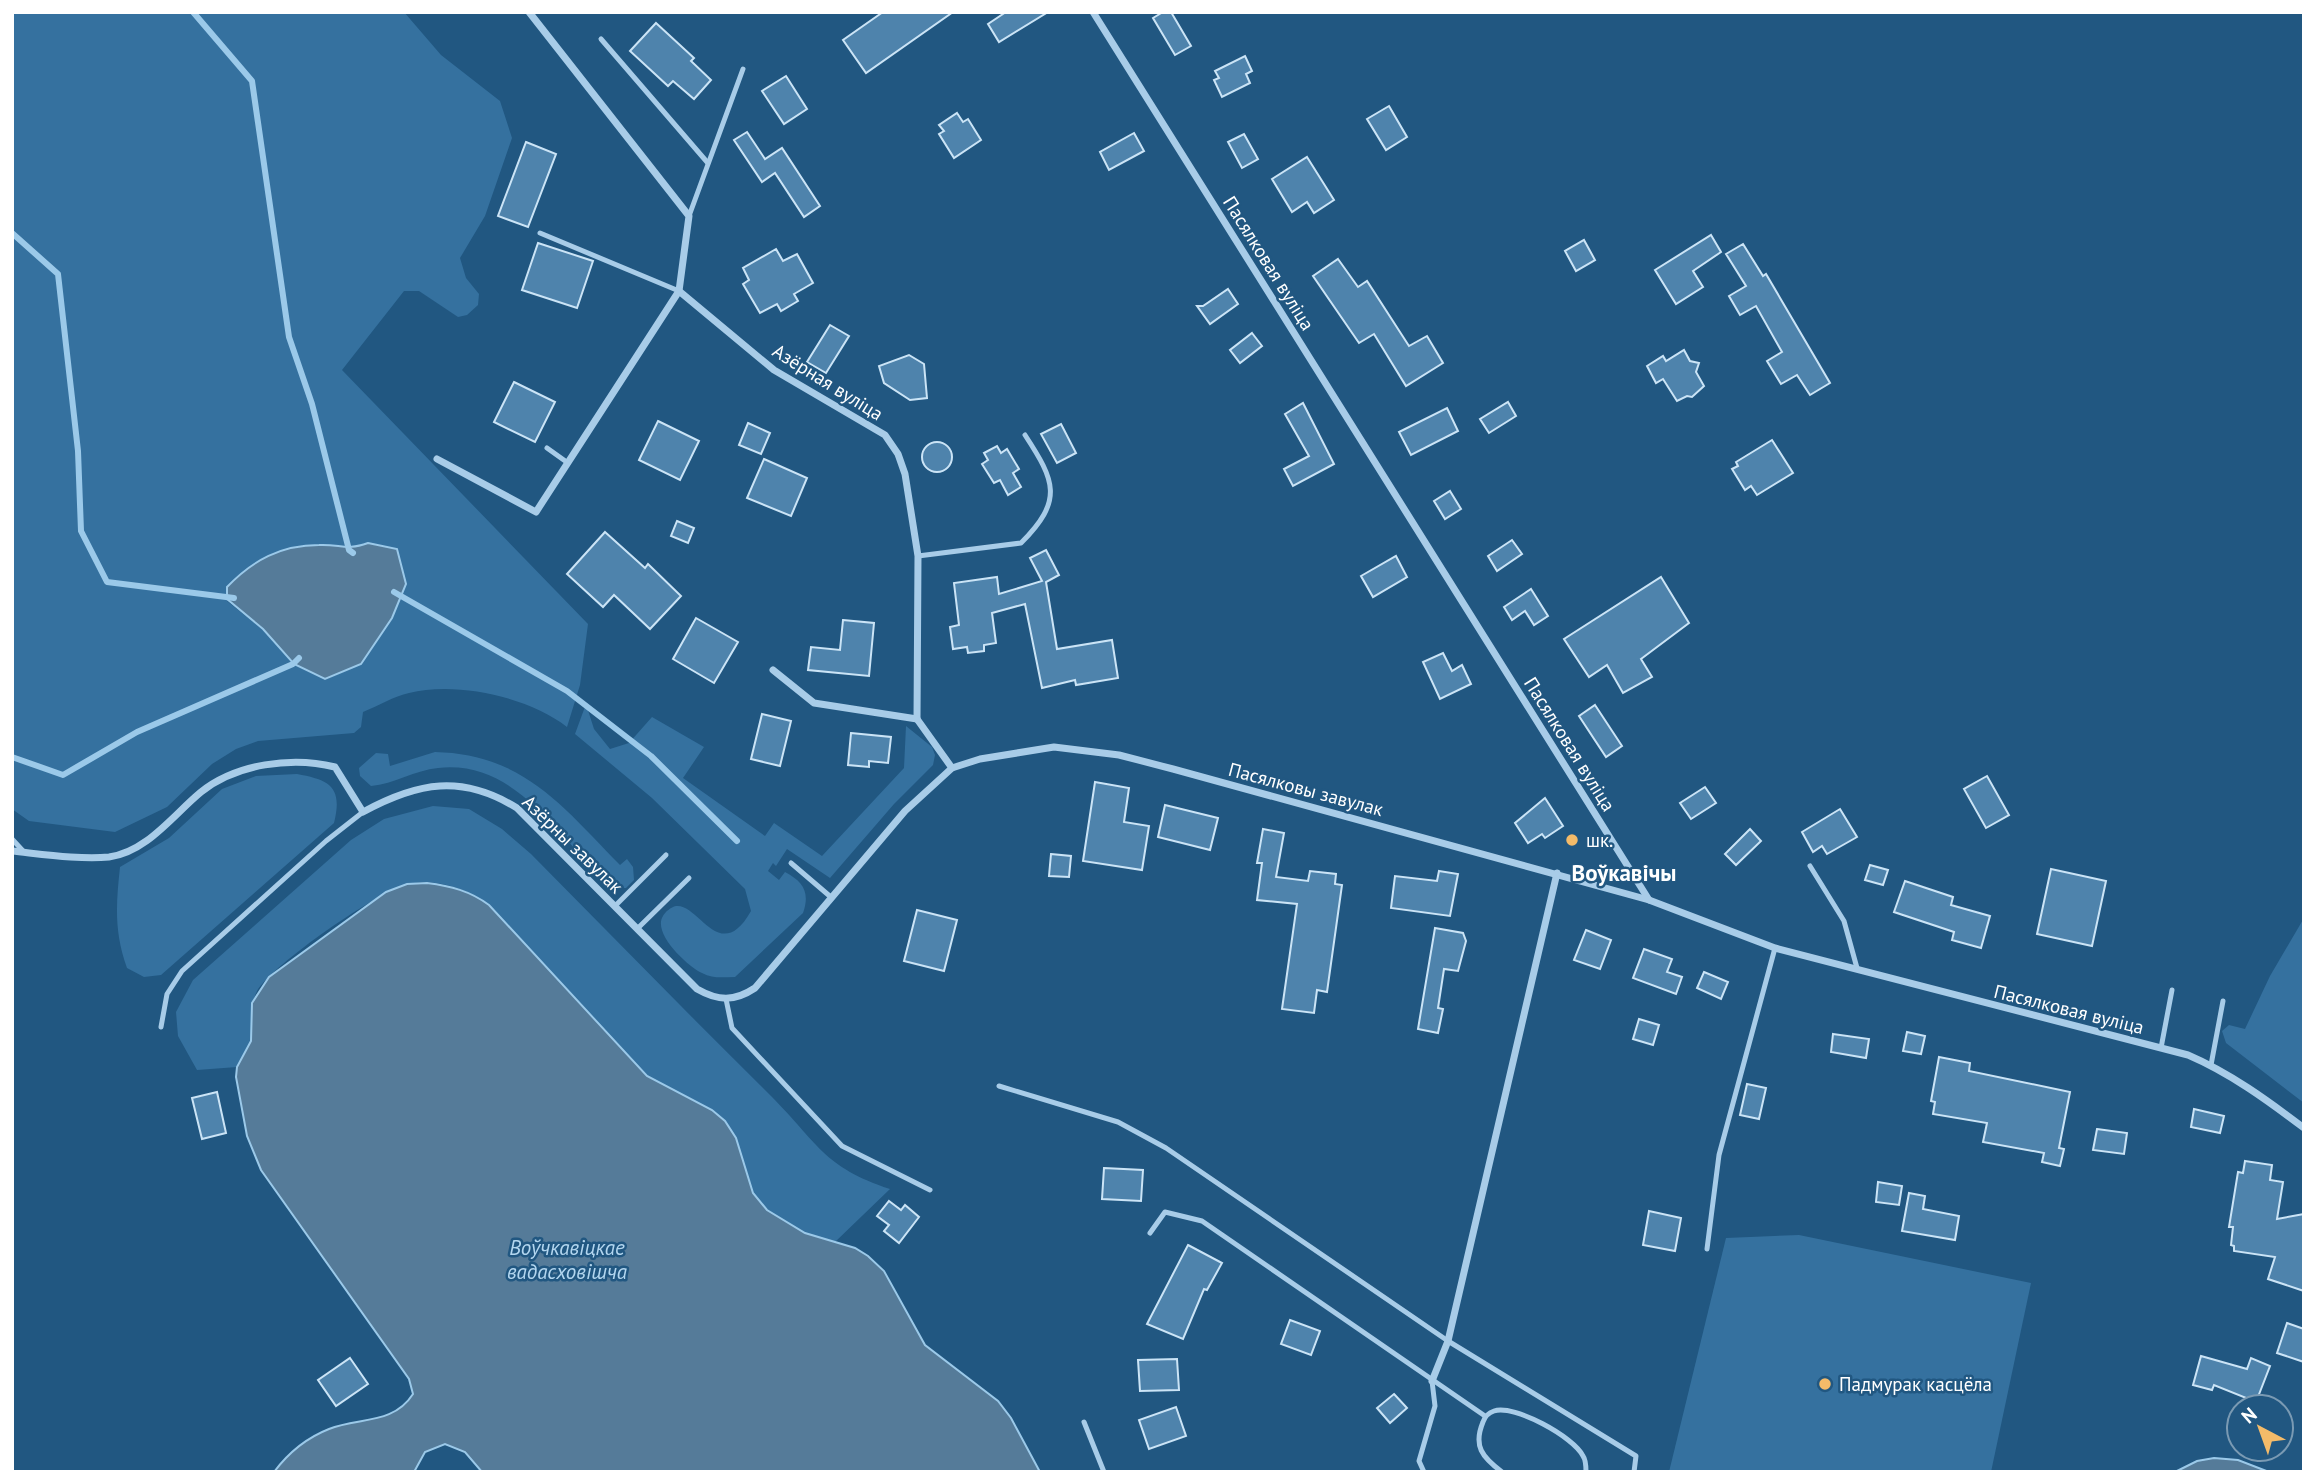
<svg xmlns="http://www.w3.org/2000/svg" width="2316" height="1484" font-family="'PT Sans',sans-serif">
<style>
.green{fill:#35719f;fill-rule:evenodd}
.water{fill:#557b99;stroke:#9bc9e9;stroke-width:2}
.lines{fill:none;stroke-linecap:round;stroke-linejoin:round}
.stream{stroke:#9bc9e9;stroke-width:6}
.building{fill:#4e83ac;stroke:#cbe4f6;stroke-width:2}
.service{stroke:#a8cce8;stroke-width:5}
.minor{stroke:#a8cce8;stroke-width:7}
.poi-dot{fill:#f4bb69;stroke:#215781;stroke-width:2.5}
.labels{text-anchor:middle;stroke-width:5;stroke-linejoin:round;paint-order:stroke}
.street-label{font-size:19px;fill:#fff;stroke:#215781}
.poi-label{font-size:19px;fill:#fff;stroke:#215781;text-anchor:start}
.water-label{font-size:21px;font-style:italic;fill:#b3d6ef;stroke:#215781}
.quarter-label{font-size:23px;font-weight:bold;fill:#fff;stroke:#215781}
</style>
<rect width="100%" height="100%" fill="#215781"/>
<!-- green -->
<g class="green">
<path d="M12,12H404L441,55L500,101L512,138L485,216L460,258L466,278L479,294L478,305L467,315L458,317L419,291H404L342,370L588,624L580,685L567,727C529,697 456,681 409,693C394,696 378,706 363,712L361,727L354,733L258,741L236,749L212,764L167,807L115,832L29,821L12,809ZM369,543L396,549L406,584L392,619L361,664L325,680L293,664L262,629L227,601V587C253,559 281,545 320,545C343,544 344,552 369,543Z"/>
<path d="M586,704L594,729L610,749L629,743L652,717L704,747L683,778L765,836L774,823L822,856L904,768L906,726L932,747L935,755L933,765L894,804L830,878L787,849L776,866L773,863L768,871L779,880L785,872C804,882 810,893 803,913L735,977C723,977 713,979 702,973C687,966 652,933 663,916C665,912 671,907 676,906C699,903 720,966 751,911L745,889L652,798L575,734Z"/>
<path d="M435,752C524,754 563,807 620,865L627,859L633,867L634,880L626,888H615C561,846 521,759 438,768C415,770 394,784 371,786L360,776L359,768L376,753L388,754L390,766Z"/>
<path d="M297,774C330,780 343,787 334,823L161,975L144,977L127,968C114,932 116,904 120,867L169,838L222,789L256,776Z"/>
<path d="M433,806L469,809L502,829L531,854C611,935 690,1016 771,1096C817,1142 823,1167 890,1189L835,1242L805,1233L767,1210L753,1193L741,1155L677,1093L647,1076L489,905C468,889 436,878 409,884C378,891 273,964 257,991C249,1007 255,1022 251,1038C249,1048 241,1057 237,1067L197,1070L178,1036L176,1012L193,980L351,840L384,819Z"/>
<polygon points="2304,918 2304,1103 2226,1043 2222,1031 2229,1025 2245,1029 2270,976"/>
<polygon points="1799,1235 2031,1283 1991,1472 1669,1472 1726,1238"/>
</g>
<!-- water -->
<g class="water">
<path d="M368,543L397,549L406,584L392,618L361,664L325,679L294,664L263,629L227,599V587C253,560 281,545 319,545C341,544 346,551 368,543Z"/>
<path d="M427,883C451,886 470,891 489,905L647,1076L712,1110L725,1121L736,1138L753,1193L767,1210L805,1233L855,1248L868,1256L884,1271L925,1345L998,1401L1011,1418L1040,1472H482L465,1452L445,1444L425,1452L414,1472H274C289,1452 306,1438 329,1429C359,1417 393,1425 413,1394L409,1379L261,1170L247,1136L236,1077L237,1067L251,1041L252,1003L269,977L386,892L407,884Z"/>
<polygon points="2214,1458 2238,1460 2269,1472 2175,1472 2197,1461"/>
</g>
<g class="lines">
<!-- stream -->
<g class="stream">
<polyline points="193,12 252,81 289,337 312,404 349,550 353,553"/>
<polyline points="12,233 58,274 78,451 81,531 107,582 234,598"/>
<polyline points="394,592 567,691 651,756 737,841"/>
<polyline points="12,757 63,775 137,732 293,664 299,658"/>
</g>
</g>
<!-- building -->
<g class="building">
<polygon points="883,12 953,12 866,73 843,40"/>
<polygon points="1006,12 1048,12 999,42 988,24"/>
<polygon points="1163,12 1171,12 1191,46 1175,55 1153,18"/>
<polygon points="656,23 694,58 691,61 711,80 694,99 673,81 668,86 630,51"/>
<polygon points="1245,56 1252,71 1246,74 1250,83 1222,97 1214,80 1219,78 1215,71"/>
<polygon points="786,76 807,109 784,124 762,91"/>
<polygon points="1389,106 1407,137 1386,150 1367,119"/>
<polygon points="957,113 963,122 968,119 981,140 954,158 939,134 944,131 939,125"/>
<polygon points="747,132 765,159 782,148 820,206 804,217 775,173 762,182 734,140"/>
<polygon points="1134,133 1144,151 1109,170 1100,152"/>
<polygon points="1244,134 1258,159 1242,168 1228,142"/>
<polygon points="526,142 556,154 528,227 498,216"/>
<polygon points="1307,157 1334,200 1314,213 1307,202 1292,212 1272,179"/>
<polygon points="1711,235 1721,252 1693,271 1703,287 1676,304 1655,270"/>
<polygon points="1584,240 1595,260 1576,271 1565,251"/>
<polygon points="538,243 593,261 577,308 522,290"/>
<polygon points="1743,244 1763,276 1766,274 1830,383 1810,395 1797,375 1781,384 1767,361 1782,352 1756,306 1740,315 1729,296 1746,286 1726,254"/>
<polygon points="776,249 783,261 797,254 813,283 794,294 798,301 781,311 777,304 760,313 743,284 749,280 743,268"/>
<polygon points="1338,259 1358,287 1367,281 1409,346 1427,336 1443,363 1406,386 1374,334 1359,343 1313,276"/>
<polygon points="1228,289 1238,304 1210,324 1197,306 1203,306"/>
<polygon points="830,325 849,336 826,373 807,362"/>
<polygon points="1252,333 1262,346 1240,363 1230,350"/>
<polygon points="1684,350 1690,361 1699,363 1696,372 1704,386 1692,397 1687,396 1677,401 1663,379 1656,383 1647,366 1663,356 1666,361"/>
<polygon points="909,355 924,364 927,398 910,400 884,383 879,366"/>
<polygon points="514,382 555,402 535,442 494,422"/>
<polygon points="1508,402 1516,416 1489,433 1480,419"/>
<polygon points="1303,403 1334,464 1293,486 1284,469 1309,456 1285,414"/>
<polygon points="1447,408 1458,431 1411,455 1399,432"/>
<polygon points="658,421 699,441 680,480 639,460"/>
<polygon points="748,423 770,433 761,454 739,445"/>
<polygon points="1061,424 1076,453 1057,463 1041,434"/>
<polygon points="1772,440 1793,473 1757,495 1751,486 1745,490 1732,469 1738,466 1736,462"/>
<circle cx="937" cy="457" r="15"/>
<polygon points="997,446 1001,453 1007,449 1019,469 1013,473 1021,487 1008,495 1000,480 994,483 982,464 988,460 984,453"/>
<polygon points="764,459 807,478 791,516 747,498"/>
<polygon points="1450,491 1461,509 1445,519 1434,501"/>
<polygon points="677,521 694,528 688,543 671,536"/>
<polygon points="605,532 645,568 648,564 681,596 650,629 614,595 603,607 567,574"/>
<polygon points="1512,540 1522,554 1497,571 1488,556"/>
<polygon points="1046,550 1059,575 1046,582 1057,649 1112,640 1118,678 1076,685 1075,680 1042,688 1025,604 992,613 996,643 984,645 984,651 968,653 967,647 953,649 950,627 959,625 954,583 997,577 999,594 1042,581 1030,558"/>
<polygon points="1396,556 1407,577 1373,597 1361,576"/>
<polygon points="1661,577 1689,623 1641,659 1652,677 1623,693 1607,665 1589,677 1564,639"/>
<polygon points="1531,589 1548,616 1534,625 1525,611 1512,620 1504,607"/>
<polygon points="696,618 738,642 714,683 673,659"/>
<polygon points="843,620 874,623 869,676 808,670 811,647 840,650"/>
<polygon points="1443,653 1452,671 1462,665 1471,684 1440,699 1423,662"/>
<polygon points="1595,705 1622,746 1606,757 1579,716"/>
<polygon points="762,714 791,721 780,766 751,759"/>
<polygon points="851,733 891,737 888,763 869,761 869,767 848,765"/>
<polygon points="1987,776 2009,815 1986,828 1964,789"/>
<polygon points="1095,782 1129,788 1124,822 1149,826 1142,870 1083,861"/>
<polygon points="1705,787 1716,803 1691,819 1680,803"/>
<polygon points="1545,798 1563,826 1545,838 1542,834 1528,843 1515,823"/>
<polygon points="1165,805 1218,818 1210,850 1158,837"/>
<polygon points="1840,809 1857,837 1827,854 1822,846 1813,852 1802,832"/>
<polygon points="1263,829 1284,833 1276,877 1308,881 1310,871 1336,874 1335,884 1342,885 1327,992 1317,990 1314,1013 1282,1009 1297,904 1257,900 1262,863 1257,863"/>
<polygon points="1750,829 1761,841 1736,865 1725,854"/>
<polygon points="1051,854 1071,856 1069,877 1049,876"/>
<polygon points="1870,865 1888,870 1883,885 1865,880"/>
<polygon points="2051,869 2106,881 2092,946 2037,934"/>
<polygon points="1439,871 1458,874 1450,916 1391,908 1395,876 1437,881"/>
<polygon points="1905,881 1953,897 1951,905 1990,916 1981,948 1952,940 1954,932 1894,912"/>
<polygon points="917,910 957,920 944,971 904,961"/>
<polygon points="1435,928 1463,933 1466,941 1458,971 1444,969 1438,1008 1443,1009 1438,1033 1418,1029"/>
<polygon points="1586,930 1611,940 1600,969 1574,960"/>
<polygon points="1644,949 1672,959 1667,972 1682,977 1676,994 1633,978"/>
<polygon points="1704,972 1728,982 1721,999 1697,988"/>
<polygon points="1639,1019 1659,1025 1653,1045 1633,1039"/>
<polygon points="1907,1032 1925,1036 1921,1054 1903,1051"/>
<polygon points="1833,1034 1869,1039 1866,1058 1831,1052"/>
<polygon points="1939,1057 1970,1063 1969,1071 2070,1092 2059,1148 2064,1149 2060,1166 2042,1162 2044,1153 1983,1142 1987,1123 1933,1114 1935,1102 1931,1101"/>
<polygon points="1747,1084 1766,1088 1759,1119 1740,1115"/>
<polygon points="217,1092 226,1133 202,1139 192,1098"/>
<polygon points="2194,1109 2224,1116 2220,1133 2191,1127"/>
<polygon points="2097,1129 2127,1133 2124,1154 2093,1150"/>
<polygon points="2245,1161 2272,1165 2270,1180 2283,1182 2277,1219 2304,1214 2304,1291 2268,1279 2275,1257 2234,1251 2234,1246 2231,1245 2233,1227 2229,1227 2238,1172 2243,1173"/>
<polygon points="1104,1168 1143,1170 1141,1201 1102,1199"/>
<polygon points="1878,1182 1902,1186 1899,1205 1876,1202"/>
<polygon points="1909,1193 1925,1196 1923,1209 1959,1216 1955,1240 1902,1231"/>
<polygon points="889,1201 901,1210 905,1205 919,1217 899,1243 884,1231 889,1225 877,1216"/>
<polygon points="1649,1211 1681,1218 1675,1251 1643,1245"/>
<polygon points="1188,1245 1222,1263 1207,1290 1204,1289 1183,1339 1147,1324"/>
<polygon points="1290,1320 1320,1331 1311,1355 1281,1344"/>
<polygon points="2287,1323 2304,1329 2304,1362 2277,1353"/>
<polygon points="2201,1356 2247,1369 2251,1358 2270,1366 2256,1402 2214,1385 2212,1390 2193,1385"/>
<polygon points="350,1358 368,1384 336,1406 318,1380"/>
<polygon points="1177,1359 1179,1390 1140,1391 1138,1360"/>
<polygon points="1394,1394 1407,1408 1390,1423 1377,1408"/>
<polygon points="1176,1407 1186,1436 1149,1449 1139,1420"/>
</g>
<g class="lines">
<!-- service -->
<g class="service">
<polyline points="601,39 707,162"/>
<polyline points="689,216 743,69"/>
<polyline points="540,233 679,291"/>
<polyline points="547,448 568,463"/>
<path d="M918,556L1021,543C1064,500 1055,481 1025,435"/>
<polyline points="12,839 24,852"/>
<polyline points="791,863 832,898"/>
<polyline points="1810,866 1844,921 1857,968"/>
<polyline points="615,906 666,855"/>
<polyline points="637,929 689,878"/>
<polyline points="726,999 732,1028 842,1146 930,1190"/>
<polyline points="161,1027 167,994 182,971 326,841 363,812"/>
<polyline points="2161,1048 2172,990"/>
<polyline points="2211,1065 2223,1001"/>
<polyline points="999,1086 1118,1122 1166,1148 1448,1341 1636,1456 1634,1472"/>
<polyline points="1150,1233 1165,1212 1202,1221 1485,1416"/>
<polyline points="1707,1249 1719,1155 1775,948"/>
<polyline points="1084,1422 1104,1472"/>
<polyline points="1424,1472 1419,1461 1435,1406 1432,1381"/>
<path d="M1502,1472C1482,1457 1473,1446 1483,1422C1485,1416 1488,1413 1494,1411C1514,1404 1574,1437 1583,1456C1586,1460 1586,1467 1586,1472"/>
</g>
<!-- minor -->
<g class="minor">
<polyline points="529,12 689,216 679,291 774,370 885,435 898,454 905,474 918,556 917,719 952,768"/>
<path d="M1093,12L1649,900L1775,948L2188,1055C2230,1073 2267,1100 2304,1128"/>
<polyline points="437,459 536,512 679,291"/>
<polyline points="773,670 814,703 917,719"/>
<path d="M12,851C41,854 81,860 109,857C147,852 174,814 201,792C236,764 292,756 335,767L363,812C418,782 462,774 517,808L697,989C718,1001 734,1002 755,988L905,811L952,768L980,759L1054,747L1119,755L1173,769L1649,900"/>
<polyline points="1432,1381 1448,1341 1557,873"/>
</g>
</g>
<!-- markers -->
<g class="poi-dot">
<circle cx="1572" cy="840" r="7"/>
<circle cx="1825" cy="1384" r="7"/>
</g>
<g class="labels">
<!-- street labels -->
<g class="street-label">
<text transform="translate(1269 263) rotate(58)" y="7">Пасялковая вуліца</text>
<text transform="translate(828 382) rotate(32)" y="7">Азёрная вуліца</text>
<text transform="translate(1570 744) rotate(58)" y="7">Пасялковая вуліца</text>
<text transform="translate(1306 789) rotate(15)" y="7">Пасялковы завулак</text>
<text transform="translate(573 844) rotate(44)" y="7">Азёрны завулак</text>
<text transform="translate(2069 1009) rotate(14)" y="7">Пасялковая вуліца</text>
</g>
<!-- poi labels -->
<g class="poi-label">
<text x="1586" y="847">шк.</text>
<text x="1839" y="1391">Падмурак касцёла</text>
</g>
<!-- water labels -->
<g class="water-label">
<text x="567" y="1255">Воўчкавіцкае<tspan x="567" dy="24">вадасховішча</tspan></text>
</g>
<!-- quarter labels -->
<g class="quarter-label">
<text x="1624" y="881">Воўкавічы</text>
</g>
</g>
<!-- border -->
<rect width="2316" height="1484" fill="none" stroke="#ffffff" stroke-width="28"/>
<!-- north arrow -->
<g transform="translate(2260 1428) rotate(319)"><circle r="33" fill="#215781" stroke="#7a9ab3" stroke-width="2"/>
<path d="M0-5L12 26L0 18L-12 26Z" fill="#f4bb69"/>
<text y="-10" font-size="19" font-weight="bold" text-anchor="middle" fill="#ffffff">N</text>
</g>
</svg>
